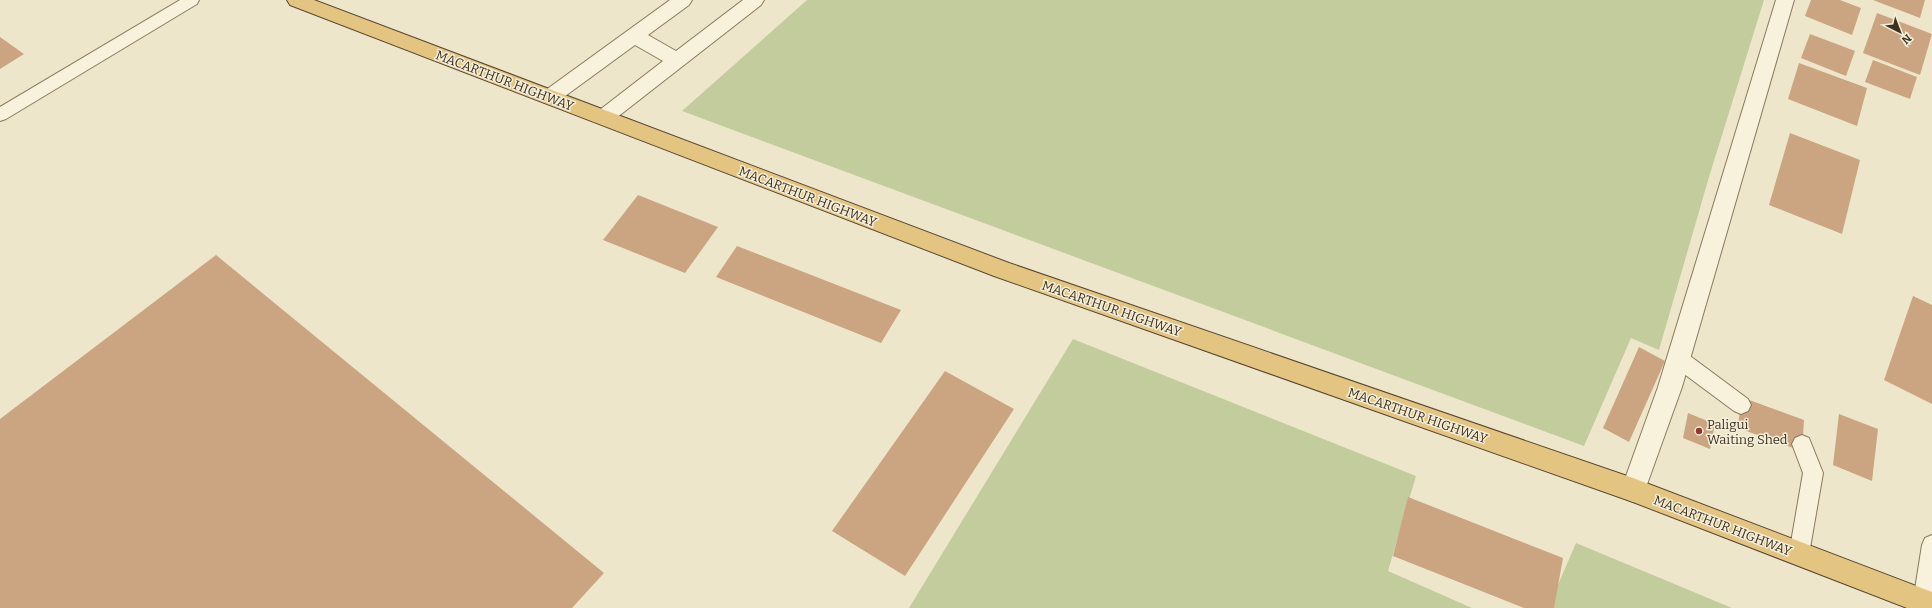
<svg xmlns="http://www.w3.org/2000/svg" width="1932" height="608" font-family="Bitter,serif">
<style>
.green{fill:#c3cc9d}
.building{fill:#cba581}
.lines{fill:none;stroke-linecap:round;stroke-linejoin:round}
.service-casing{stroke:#8a795e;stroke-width:2}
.minor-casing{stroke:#8a795e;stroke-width:2}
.trunk-casing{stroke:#584732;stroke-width:2}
.service{fill:#f8f2dd;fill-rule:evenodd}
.minor{fill:#f8f2dd;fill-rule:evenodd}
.trunk{fill:#e4c481;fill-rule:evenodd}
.poi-dot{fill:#983730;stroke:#f5efd9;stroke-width:1.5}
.labels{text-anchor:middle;stroke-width:3;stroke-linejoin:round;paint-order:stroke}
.street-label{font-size:13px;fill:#3b3021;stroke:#f5efd9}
.poi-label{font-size:13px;fill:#3b3021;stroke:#f5efd9;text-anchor:start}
</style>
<rect width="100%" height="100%" fill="#eee6ca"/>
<!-- green -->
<g class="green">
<polygon points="807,0 1764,0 1709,177 1659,350 1631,338 1584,446 682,111"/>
<polygon points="1073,339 1416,476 1388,571 1472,608 909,608"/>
<polygon points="1576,543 1732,608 1548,608"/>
</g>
<!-- building -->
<g class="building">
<polygon points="1811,0 1840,0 1861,8 1852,35 1805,16"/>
<polygon points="1873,0 1925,0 1920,18"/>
<polygon points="1877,13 1932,34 1920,75 1863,53"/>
<polygon points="1810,34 1855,51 1846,76 1801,58"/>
<polygon points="0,37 24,54 0,69"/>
<polygon points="1873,60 1917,77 1910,99 1865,82"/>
<polygon points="1799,63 1867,88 1857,126 1788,99"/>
<polygon points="1790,133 1860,160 1842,234 1769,205"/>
<polygon points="638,195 718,227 685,273 603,240"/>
<polygon points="737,246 901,310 881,343 716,277"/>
<polygon points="216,255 604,573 572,608 0,608 0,419"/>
<polygon points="1913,296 1932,305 1932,404 1884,380"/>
<polygon points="1639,347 1665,361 1629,442 1603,428"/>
<polygon points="945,371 1014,409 905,576 832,531"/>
<polygon points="1741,397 1804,420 1802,451 1738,428"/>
<polygon points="1688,413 1715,424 1710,449 1683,438"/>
<polygon points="1839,414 1878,429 1872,481 1833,465"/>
<polygon points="1408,497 1563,558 1554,608 1524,608 1393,556"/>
</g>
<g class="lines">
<defs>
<g id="service">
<polygon points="180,0 199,0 197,4 6,119 0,121 0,107"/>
<polygon points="1679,351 1686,353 1748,399 1751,405 1748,411 1741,414 1734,411 1672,365 1670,359 1672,353"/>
<polygon points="1802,435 1809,438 1823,473 1809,554 1806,561 1799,564 1792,561 1789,554 1803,473 1792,444 1795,438"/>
<polygon points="1932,535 1932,608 1916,608 1913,602 1922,545 1925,538"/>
</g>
<g id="minor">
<polygon points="670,0 692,0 689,5 648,35 676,51 743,0 764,0 761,5 611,122 604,125 597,122 594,117 597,112 663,61 635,45 557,102 550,104 543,102 540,97 543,92"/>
<polygon points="1776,0 1794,0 1682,387 1645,490 1642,498 1633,502 1624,498 1621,490 1658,387"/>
</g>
<polygon id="trunk" points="287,0 314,0 1009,263 1633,478 1932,592 1932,608 1907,608 1633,502 994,276 290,5"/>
</defs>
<!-- service casing -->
<use href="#service" class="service-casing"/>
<!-- minor casing -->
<use href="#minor" class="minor-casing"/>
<!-- trunk casing -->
<use href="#trunk" class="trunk-casing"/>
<!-- service -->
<use href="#service" class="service"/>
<!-- minor -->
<use href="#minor" class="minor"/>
<!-- trunk -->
<use href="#trunk" class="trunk"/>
</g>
<!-- markers -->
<circle class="poi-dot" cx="1699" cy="431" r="4"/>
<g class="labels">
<!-- street labels -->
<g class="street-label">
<text transform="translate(505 80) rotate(21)" y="5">MACARTHUR HIGHWAY</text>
<text transform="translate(808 196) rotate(21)" y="5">MACARTHUR HIGHWAY</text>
<text transform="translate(1112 308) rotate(19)" y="5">MACARTHUR HIGHWAY</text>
<text transform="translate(1418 415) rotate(19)" y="5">MACARTHUR HIGHWAY</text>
<text transform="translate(1723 525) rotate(21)" y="5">MACARTHUR HIGHWAY</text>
</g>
<!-- poi labels -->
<g class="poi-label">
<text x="1707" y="429">Paligui<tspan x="1707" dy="15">Waiting Shed</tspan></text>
</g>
</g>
<!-- north arrow -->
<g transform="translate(1900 32) rotate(138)" stroke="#f5efd9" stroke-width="3" paint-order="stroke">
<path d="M0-3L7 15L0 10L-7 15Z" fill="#3b3021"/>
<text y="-6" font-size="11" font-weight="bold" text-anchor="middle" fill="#3b3021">N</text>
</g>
</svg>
